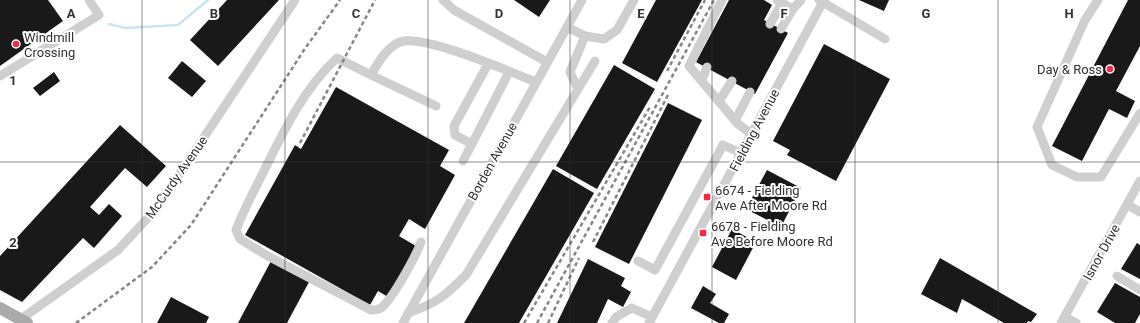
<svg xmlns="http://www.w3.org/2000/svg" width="1140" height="323" font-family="Roboto,sans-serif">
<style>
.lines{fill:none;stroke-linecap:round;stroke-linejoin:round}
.stream{stroke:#cbe4f0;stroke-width:2.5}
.building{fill:#191919}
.minor{stroke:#cfcfcf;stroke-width:9}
.major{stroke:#aaa;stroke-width:12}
.rail{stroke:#878787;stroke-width:2.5;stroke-dasharray:4 3;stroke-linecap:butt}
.grid{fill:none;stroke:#323232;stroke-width:1;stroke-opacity:0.55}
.poi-dot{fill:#f32947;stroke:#fff;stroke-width:1.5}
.labels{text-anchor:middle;stroke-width:4;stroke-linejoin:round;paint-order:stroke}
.poi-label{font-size:13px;fill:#323232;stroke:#fff;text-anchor:start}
.street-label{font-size:13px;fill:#323232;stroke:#fff}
.grid-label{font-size:13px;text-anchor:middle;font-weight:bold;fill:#323232;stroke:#fff;stroke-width:4;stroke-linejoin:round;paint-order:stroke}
</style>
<rect width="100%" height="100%" fill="#fff"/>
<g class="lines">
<!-- stream -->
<polyline class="stream" points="109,24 125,28 178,25 208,0"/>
</g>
<!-- building -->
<g class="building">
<polygon points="0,0 48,0 63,21 0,66"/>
<polygon points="227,0 279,0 218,66 190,40"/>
<polygon points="514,0 550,0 539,17"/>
<polygon points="656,0 702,0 657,82 622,63"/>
<polygon points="729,0 764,0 772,5 764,20 788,33 755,94 696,62"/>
<polygon points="859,0 889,0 884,11"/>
<polygon points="1128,0 1140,0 1140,46 1116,91 1135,101 1127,118 1109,109 1082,161 1052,146"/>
<polygon points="824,44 890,79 836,181 787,155 790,150 773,141"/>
<polygon points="182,61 206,81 192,97 168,78"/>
<polygon points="614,65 655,89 597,189 556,166"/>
<polygon points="54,72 60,81 40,96 33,88"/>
<polygon points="336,87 449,150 440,166 455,175 425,229 409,219 399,236 416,246 388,297 378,291 370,305 245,235 295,145 301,149"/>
<polygon points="668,103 702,120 629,264 595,247"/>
<polygon points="120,125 166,166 147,187 125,168 90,207 99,215 109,204 122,216 94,248 83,238 22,302 0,290 0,256"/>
<polygon points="553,169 594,193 519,323 464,323"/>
<polygon points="767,170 801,188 781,227 746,209"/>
<polygon points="732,229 756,242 736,280 712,267"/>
<polygon points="1137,243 1140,245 1140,279 1121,269"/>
<polygon points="940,258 1037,314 1031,322 1028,321 1027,323 1004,323 962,299 957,313 921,294"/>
<polygon points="588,259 625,278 621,286 631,292 623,307 608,299 597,323 557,323"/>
<polygon points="271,261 309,282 287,323 238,323"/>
<polygon points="1115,283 1140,297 1140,314 1135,323 1115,323 1097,312"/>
<polygon points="703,286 716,294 710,303 729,314 724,323 719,323 691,308"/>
<polygon points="171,297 209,317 206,323 157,323"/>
</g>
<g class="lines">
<!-- minor -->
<g class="minor">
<polyline points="443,0 454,10 547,62"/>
<polyline points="722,0 689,66 738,124 752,134"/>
<polyline points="777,0 793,9 801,0"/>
<polyline points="819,0 885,39"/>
<polyline points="1098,0 1085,20 1037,127 1052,165 1077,177 1101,177 1140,113"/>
<polyline points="770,24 782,3"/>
<polyline points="567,27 585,36 604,39 617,30 634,0"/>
<polyline points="781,29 793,9"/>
<polyline points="488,64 454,126 455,135 472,144 509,72"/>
<polyline points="371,75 436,106"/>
<polyline points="0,76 99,15 89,0"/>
<polyline points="702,80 707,67"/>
<polyline points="578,89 570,72 585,36"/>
<polyline points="719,101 732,81"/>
<polyline points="735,121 750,92"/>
<polyline points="463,161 472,144"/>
<polyline points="1128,205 1140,212"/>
<path d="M421,242C416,256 392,300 381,308C378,310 374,310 371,310L266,255L240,239L236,230C244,209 255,189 265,169C284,130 305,87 337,58L371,75C377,64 389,43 404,41C430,37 508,71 536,82"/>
<polyline points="638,261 655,270 723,145 741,153"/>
<polyline points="1117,276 1140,290"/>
<path d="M408,313C437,303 445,296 466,275L595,61"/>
<polyline points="1065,317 1076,323"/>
<polyline points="21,319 118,250 157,208 295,0"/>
<polyline points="403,323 582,0"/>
<polyline points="612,323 616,317 632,308 652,317"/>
<polyline points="649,323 824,0"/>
<polyline points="1061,323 1140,181"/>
</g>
<!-- major -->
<polyline class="major" points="0,308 27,323"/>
<!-- rail -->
<g class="rail">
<polyline points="667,71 705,0"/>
<polyline points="300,143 375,0"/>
<polyline points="593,242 669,93"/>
<polyline points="76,323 152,267 191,225 304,50 340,0"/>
<polyline points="524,323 650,107"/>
<polyline points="537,323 714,0"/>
<polyline points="548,323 579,258"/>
</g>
</g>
<!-- grid -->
<path class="grid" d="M142,0V323M285,0V323M428,0V323M570,0V323M712,0V323M855,0V323M998,0V323M0,162H1140"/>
<!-- markers -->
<g class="poi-dot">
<circle cx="16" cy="44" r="4"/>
<circle cx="1110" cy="69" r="4"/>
<rect x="703" y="193" width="8" height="8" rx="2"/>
<rect x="699" y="229" width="8" height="8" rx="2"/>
</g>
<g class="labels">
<!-- poi labels -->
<g class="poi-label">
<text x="24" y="42">Windmill<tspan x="24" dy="15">Crossing</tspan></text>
<text x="1102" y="74" text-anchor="end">Day &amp; Ross</text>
<text x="715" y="195">6674 - Fielding<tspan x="715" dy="15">Ave After Moore Rd</tspan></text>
<text x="711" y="231">6678 - Fielding<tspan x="711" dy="15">Ave Before Moore Rd</tspan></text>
</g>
<!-- street labels -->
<g class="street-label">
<text transform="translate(754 130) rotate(-62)" y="5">Fielding Avenue</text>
<text transform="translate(492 161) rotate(-61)" y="5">Borden Avenue</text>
<text transform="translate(176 177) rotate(-55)" y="5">McCurdy Avenue</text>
<text transform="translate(1101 252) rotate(-61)" y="5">Isnor Drive</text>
</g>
</g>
<g class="grid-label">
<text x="71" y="18">A</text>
<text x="214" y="18">B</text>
<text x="356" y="18">C</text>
<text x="499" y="18">D</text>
<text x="641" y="18">E</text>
<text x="784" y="18">F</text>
<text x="926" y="18">G</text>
<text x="1069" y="18">H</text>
<text x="13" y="85">1</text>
<text x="13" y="247">2</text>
</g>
</svg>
